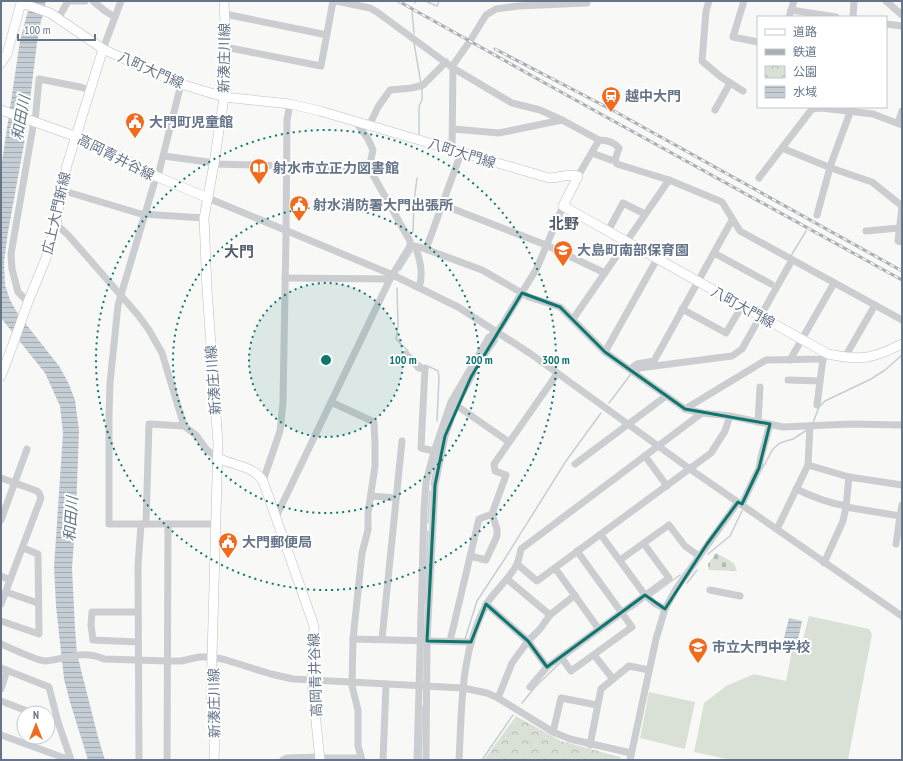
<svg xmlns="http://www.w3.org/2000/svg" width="903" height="761" font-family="'PT Sans Narrow','Noto Sans JP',sans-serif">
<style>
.cemetery{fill:url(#cemetery-stones)}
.park{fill:url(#park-crowns)}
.pitch{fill:#d9e1d6}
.water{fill:url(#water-rules)}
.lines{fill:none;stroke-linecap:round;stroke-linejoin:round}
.stream{stroke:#c6ced5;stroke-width:1.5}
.major-casing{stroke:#bbbec3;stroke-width:10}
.minor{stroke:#cbcdd1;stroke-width:7}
.major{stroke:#fff;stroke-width:9}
.rail-casing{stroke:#aaaeb5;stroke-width:3}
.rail{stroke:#fff;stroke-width:1.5;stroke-dasharray:4.5;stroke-linecap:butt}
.marked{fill:none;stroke:#0f766e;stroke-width:3;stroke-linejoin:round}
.ring{fill:none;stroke:#0f766e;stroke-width:2;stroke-dasharray:2 4}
.labels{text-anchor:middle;stroke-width:4;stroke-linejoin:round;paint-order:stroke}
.street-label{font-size:14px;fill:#657489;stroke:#fff}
.poi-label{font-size:14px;font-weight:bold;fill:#657489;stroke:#fff;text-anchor:start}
.water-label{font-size:15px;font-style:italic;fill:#617684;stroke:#fff}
.neighbourhood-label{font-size:15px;font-weight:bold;fill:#545f6e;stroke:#fff}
.centre{fill:#0f766e;stroke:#fff;stroke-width:2}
.ring-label{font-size:12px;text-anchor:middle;font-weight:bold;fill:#0f766e;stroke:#fff;stroke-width:4;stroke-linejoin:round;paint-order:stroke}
</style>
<defs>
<pattern id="cemetery-stones" width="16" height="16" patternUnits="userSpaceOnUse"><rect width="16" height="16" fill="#d9e1d6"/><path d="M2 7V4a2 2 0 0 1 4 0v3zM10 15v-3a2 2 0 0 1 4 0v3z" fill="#b4bbb3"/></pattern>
<pattern id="park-crowns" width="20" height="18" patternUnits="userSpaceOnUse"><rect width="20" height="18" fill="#d9e1d6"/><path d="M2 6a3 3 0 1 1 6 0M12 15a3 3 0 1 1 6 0" fill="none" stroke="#b4bbb3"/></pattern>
<pattern id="water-rules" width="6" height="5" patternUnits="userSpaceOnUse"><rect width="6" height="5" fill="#c6ced5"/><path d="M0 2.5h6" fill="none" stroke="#a4acb3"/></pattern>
</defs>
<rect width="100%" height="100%" fill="#f8f9f6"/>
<!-- cemetery -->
<polygon class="cemetery" points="716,553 734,563 737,571 709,570 708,564"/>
<!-- park -->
<polygon class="park" points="516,716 561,741 620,757 621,760 484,760"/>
<!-- pitch -->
<g class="pitch">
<polygon points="809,616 869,629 872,634 848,760 731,760 694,752 704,703 726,686 754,674 786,681 792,650 800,651"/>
<polygon points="649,692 695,702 685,749 640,738"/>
</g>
<!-- water -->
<g class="water">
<polygon points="33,1 46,1 45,4 46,7 41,21 37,43 26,133 8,232 4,262 5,285 10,300 18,314 59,366 68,382 75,400 79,430 76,515 72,568 75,628 77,654 98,737 105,760 88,760 70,702 64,679 56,606 54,567 63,433 60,406 45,373 1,318 1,168 20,41 27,14"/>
<polygon points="789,618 802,621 798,640 784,638"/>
</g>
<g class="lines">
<!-- stream -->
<g class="stream">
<polyline points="425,1 437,6 439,1"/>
<polyline points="415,3 416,1"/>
<polyline points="412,11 414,34"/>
<polyline points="414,43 421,84"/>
<polyline points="419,134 419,106 422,100 422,87"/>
<polyline points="413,232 414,202 417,178"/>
<polyline points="791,256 806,231"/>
<polyline points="400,270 412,251"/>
<polyline points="397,288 398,326 396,339 408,351"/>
<polyline points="417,361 422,365"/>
<polyline points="428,366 438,371 439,377 437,421"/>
<polyline points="609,403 631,374"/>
<polyline points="813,423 819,407 825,401 871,379 885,370 902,355"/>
<polyline points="762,469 773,449 780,443 793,439 807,430"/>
<polyline points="431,485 437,455"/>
<polyline points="428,523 430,491"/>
<polyline points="708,554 730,536 742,511"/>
<polyline points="687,583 697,570"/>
<polyline points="651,596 680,575"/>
<polyline points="425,603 428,531"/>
<polyline points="632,609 644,600"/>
<polyline points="465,639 477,601 504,560 566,461 601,413"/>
<polyline points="566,657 582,645"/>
<polyline points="522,703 536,686 561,662"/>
<polyline points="421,760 423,706"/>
<polyline points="482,760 513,715"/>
</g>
<defs>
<g id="major">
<path d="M1,63L7,54L21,3L50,13L103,49L144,68L181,84L224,97L290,104L320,111L549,178C559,178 568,173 578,176L563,206L828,354C861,361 872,359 902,344"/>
<polyline points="1,110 83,139 101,146 153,175 208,198"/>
<polyline points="1,376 12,347 28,302 46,258 56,224 67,165 103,49"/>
<path d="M218,458C234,466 253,465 263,481L312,620L314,626L312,684L320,760"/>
<polyline points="214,760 215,733 211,692 218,443 207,289 204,218 214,164 224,97 225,25 224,1"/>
</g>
</defs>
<!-- major casing -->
<use href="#major" class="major-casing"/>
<!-- minor -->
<g class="minor">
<polyline points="93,1 105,11 115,17"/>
<path d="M336,1L370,8L377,12L453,68L512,103L540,110L562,120L599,140C607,140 614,142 619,148L615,160"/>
<polyline points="709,1 706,11 702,61 721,77 743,91"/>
<polyline points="744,1 733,37 758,42"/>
<polyline points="886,1 902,15"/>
<polyline points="791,10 836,17"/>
<polyline points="225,14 327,35"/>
<polyline points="789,17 794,1"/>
<polyline points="853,17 854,1"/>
<polyline points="58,19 68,1 85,1"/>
<polyline points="886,24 902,26"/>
<polyline points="225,47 321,66 333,1"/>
<polyline points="103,49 121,1"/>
<polyline points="181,84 159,172 156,177 118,305 110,383 109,415 109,524 216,524"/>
<polyline points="812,109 821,108 873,114 902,125"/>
<polyline points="715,110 730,83"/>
<polyline points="35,122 39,79 80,87 90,90"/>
<polyline points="898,123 902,111"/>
<polyline points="369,126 378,107 390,90 412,88 423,85 446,62"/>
<polyline points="453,129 499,133 562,120"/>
<polyline points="782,148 831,168 872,182 902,206"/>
<polyline points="452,150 453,65 470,41 486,15 496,9 518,6 587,3 587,1"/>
<polyline points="592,153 611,160 615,160 617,164 669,180 722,202 740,231 902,320"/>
<polyline points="164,156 215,163"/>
<polyline points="214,164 369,168"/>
<polyline points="578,176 599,140"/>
<polyline points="759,178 812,109 812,107"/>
<polyline points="61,190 141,214 204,218"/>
<polyline points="208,198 393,275 458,307 531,354 690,469 902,616"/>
<polyline points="443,205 546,245 605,273"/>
<polyline points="902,207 898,241 902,242"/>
<polyline points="817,215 831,164 852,107"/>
<polyline points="56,224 68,235 90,260 138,315 149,330 162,353 184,426 196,435 207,450 218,458"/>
<polyline points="608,231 623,203 645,214"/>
<polyline points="866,231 899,228"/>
<polyline points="410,246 420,247 482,270 529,297 560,307 605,352 685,409 702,413 730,416 783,427 850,424 902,425"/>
<path d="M415,246C420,259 424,274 419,287"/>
<polyline points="426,249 461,153"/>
<polyline points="714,253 771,284"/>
<polyline points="285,278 390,279"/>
<polyline points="28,302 18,292 12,269 11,254 34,121"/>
<polyline points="682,309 726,333 742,306"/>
<polyline points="573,319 669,180"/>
<polyline points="605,352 657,259"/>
<polyline points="406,354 419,368 425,369"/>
<polyline points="845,357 875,305"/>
<polyline points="480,360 494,341 496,333"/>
<polyline points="790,360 834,283"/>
<polyline points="425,368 421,448 438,452"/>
<polyline points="630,369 637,364 654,361 732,220"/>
<polyline points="635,373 639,368 724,357 732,356 742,349 792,260"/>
<polyline points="788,380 820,381 823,359"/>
<polyline points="331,402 374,422 375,443 375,466 368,513 368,530 362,553 353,639 352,686 358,710 358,746 362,760"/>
<polyline points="453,403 509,442"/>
<polyline points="817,405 820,381"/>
<polyline points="685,409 766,360 823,359 828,354"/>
<polyline points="758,422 760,387"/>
<polyline points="645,456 667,486"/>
<polyline points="575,464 666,396"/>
<polyline points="808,465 849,477 902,485"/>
<polyline points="1,478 37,491 39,493 41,498 1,604"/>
<polyline points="263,481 280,431 283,403 286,236 287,120 290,104"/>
<path d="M796,489C813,497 828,503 846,506"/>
<polyline points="371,496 396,498"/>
<polyline points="742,504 759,468 761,457 770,424"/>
<polyline points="902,505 900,516 902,515"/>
<polyline points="846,507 849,477"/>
<polyline points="276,517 390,279 410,246 410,241 369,168 373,150 368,139 356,122"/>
<polyline points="1,520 27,449"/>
<polyline points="146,524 149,424 184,426"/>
<polyline points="777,529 808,465 810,426"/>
<polyline points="601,535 645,595 654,603 665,609"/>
<polyline points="470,556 486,560 497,536 497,529 492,514"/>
<polyline points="620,560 669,525 685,546 699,556"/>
<polyline points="824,563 843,521 846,507 900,516 896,544"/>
<polyline points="517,564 537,581 711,453 725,431 730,416"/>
<polyline points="555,568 598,628"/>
<polyline points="1,576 10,580"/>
<polyline points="507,579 550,615"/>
<polyline points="710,590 740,596"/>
<polyline points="6,592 38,603"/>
<polyline points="486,604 528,641 547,667"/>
<polyline points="1,621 39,634 38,554 23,548"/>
<polyline points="353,639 471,642"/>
<polyline points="382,639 402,441"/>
<polyline points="450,641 479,519 492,514 506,475 495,471 494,464 557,374"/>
<polyline points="138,642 93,640 91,625 92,612 138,612"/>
<path d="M1,644C10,648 38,661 45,661C66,659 83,649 104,659L168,661H181L199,657H213L226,660L271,674L293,679L463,688L487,693L498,698L553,732L570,739L631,753"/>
<polyline points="594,655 613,679"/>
<polyline points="561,657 571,671 632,627 577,551"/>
<polyline points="1,668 49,687 58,722 71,760"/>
<polyline points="530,687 547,667 669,578 644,544"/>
<polyline points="1,689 7,670"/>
<polyline points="498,698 512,663 528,641 540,629 550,615 575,595"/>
<polyline points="1,701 32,713"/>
<polyline points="48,719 58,722"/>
<polyline points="553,732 561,698 597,705"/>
<polyline points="1,735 70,760"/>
<polyline points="590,745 601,689 629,666 649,670"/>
<polyline points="320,758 361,758"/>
<polyline points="139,760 138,566 141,524"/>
<polyline points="167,760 168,524"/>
<polyline points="283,760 287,758 320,757"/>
<polyline points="383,760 386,684"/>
<polyline points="417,760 424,510 426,482 434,452 451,402 489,337 496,333 502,325 537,268 563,206"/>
<polyline points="426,760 427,641 435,485 445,436 456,405 473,373"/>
<path d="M459,760C462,708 460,652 486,605C494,591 509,580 517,564C519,559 520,554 521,549L702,413"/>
<polyline points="630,760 656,639 665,609 676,589 738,502"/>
</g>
<!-- major -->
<use href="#major" class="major"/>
<defs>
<g id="rail">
<polyline points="398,1 561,92 902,280"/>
<polyline points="495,49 614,111 902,271"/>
</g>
</defs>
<!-- rail casing -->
<use href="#rail" class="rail-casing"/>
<!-- rail -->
<use href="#rail" class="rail"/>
</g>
<!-- marked area -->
<path class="marked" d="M522,293L560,307L605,352L685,409L770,424L759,468L742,504L738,502L707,544L665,609L645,595L547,667L528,641L486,604L471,642L427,641L435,485L445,436L471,377Z"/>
<!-- distance rings -->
<circle cx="326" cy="360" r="77" fill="#0f766e" fill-opacity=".12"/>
<g class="ring">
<circle cx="326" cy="360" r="77"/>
<circle cx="326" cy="360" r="153"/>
<circle cx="326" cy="360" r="230"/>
</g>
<!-- icons -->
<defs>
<symbol id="station-pin" viewBox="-11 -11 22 30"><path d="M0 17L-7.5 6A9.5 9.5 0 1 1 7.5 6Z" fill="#f16b1e" stroke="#fff"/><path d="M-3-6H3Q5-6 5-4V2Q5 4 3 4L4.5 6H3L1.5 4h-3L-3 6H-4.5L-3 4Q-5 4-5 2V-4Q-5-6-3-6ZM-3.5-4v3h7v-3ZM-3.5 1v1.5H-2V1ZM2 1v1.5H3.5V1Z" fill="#fff"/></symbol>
<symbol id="civic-pin" viewBox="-11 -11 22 30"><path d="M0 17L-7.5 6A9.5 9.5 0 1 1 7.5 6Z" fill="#f16b1e" stroke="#fff"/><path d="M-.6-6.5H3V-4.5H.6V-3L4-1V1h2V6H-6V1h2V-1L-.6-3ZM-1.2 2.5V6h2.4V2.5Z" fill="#fff"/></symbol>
<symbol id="library-pin" viewBox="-11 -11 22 30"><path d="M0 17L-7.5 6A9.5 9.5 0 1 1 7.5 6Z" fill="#f16b1e" stroke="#fff"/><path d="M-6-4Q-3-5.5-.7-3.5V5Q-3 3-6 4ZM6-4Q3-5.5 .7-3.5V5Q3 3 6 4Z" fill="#fff"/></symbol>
<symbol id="school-pin" viewBox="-11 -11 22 30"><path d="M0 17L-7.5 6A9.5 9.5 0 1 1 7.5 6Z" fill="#f16b1e" stroke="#fff"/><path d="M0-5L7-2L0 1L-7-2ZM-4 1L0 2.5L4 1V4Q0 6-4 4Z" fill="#fff"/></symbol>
</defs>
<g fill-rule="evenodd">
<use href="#station-pin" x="600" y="85" width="22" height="30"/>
<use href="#civic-pin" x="124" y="111" width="22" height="30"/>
<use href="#library-pin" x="248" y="157" width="22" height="30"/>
<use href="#civic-pin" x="288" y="194" width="22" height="30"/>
<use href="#school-pin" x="552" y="239" width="22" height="30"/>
<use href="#civic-pin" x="217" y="531" width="22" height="30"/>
<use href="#school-pin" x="687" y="636" width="22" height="30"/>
</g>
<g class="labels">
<!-- street labels -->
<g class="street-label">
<text transform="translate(224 58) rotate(-89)" y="5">新湊庄川線</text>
<text transform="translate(151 70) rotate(24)" y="5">八町大門線</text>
<text transform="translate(462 153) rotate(17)" y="5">八町大門線</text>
<text transform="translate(116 157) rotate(27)" y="5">高岡青井谷線</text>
<text transform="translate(56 213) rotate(-77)" y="5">広上大門新線</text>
<text transform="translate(743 307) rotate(29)" y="5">八町大門線</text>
<text transform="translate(213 380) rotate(-94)" y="5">新湊庄川線</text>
<text transform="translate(315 675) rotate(-92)" y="5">高岡青井谷線</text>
<text transform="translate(214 703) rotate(-91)" y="5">新湊庄川線</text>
</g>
<!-- poi labels -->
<g class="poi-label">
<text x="625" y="101">越中大門</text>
<text x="149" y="127">大門町児童館</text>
<text x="273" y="173">射水市立正力図書館</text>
<text x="313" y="210">射水消防署大門出張所</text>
<text x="577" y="255">大島町南部保育園</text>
<text x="242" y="547">大門郵便局</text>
<text x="712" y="652">市立大門中学校</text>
</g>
<!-- water labels -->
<g class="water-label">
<text transform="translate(21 118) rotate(-80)" y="5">和田川</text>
<text transform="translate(71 519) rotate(-86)" y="5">和田川</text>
</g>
<!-- neighbourhood labels -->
<g class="neighbourhood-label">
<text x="564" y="229">北野</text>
<text x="239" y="257">大門</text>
</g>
</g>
<circle cx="326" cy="360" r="6" class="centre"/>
<g class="ring-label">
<text x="403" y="364">100 m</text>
<text x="479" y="364">200 m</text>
<text x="556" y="364">300 m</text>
</g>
<!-- border -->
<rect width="903" height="761" fill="none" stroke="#657489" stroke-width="4"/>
<!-- legend -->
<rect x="757" y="16" width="130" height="92" fill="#ffffff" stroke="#c1c7d0"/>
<rect x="765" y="29" width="20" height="6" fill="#ffffff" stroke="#c1c7d0"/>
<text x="793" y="36" font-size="12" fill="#657489">道路</text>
<rect x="765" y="49" width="20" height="6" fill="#aaaeb5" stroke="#c1c7d0"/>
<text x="793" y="56" font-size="12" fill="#657489">鉄道</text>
<rect x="765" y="66" width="20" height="12" fill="url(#park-crowns)" stroke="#c1c7d0"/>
<text x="793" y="76" font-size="12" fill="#657489">公園</text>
<rect x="765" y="86" width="20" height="12" fill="url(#water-rules)" stroke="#c1c7d0"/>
<text x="793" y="96" font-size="12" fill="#657489">水域</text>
<!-- north arrow -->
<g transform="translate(36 725)"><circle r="19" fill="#ffffff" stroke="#c1c7d0"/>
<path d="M0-3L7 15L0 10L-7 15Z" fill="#f16b1e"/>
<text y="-6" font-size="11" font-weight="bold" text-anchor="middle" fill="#657489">N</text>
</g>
<!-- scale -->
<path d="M18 34v6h77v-6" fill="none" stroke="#657489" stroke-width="2"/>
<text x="24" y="34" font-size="12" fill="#657489" stroke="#ffffff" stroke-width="3" paint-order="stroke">100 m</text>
</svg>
